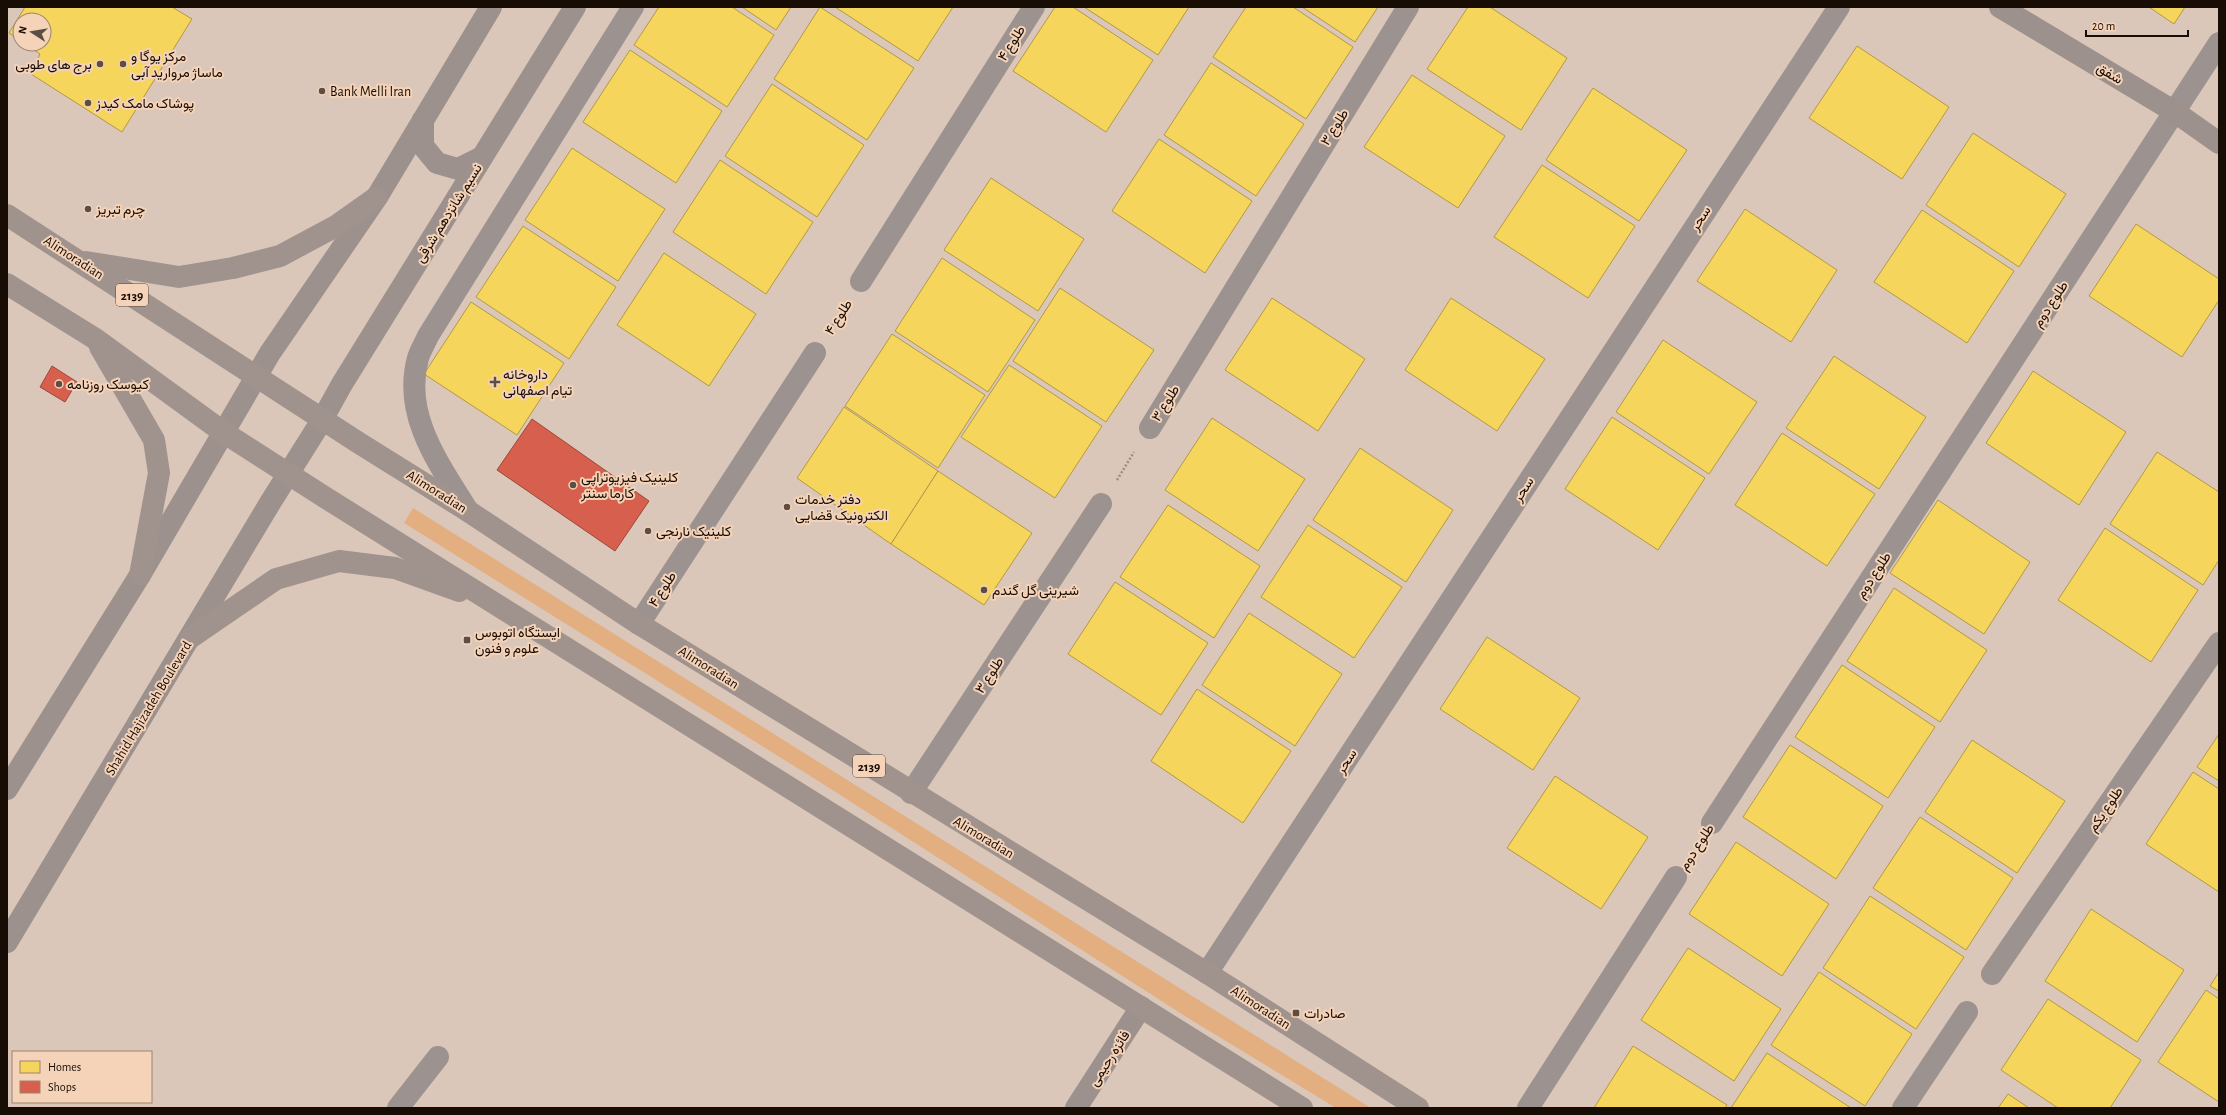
<svg xmlns="http://www.w3.org/2000/svg" width="2226" height="1115" font-family="'Alegreya Sans',Vazirmatn,sans-serif">
<style>
.green{fill:#e3ae80}
.homes{fill:#f6d55c;stroke:#b39942}
.shops{fill:#d6604d;stroke:#9d4737}
.lines{fill:none;stroke-linecap:round;stroke-linejoin:round}
.path{stroke:#988e89;stroke-width:2.5;stroke-dasharray:2 2;stroke-linecap:butt}
.street{stroke:#9c928f;stroke-width:22}
.secondary{stroke:#9d918d;stroke-width:22}
.primary{stroke:#a0938e;stroke-width:22}
.poi-dot{fill:#5c4e44;stroke:#f5d3b8;stroke-width:1.5}
.labels{text-anchor:middle;stroke-width:4;stroke-linejoin:round;paint-order:stroke}
.shield{fill:#f5d3b8;stroke:#5a483b;stroke-width:1}
.shield-label{font-size:13px;font-weight:bold;fill:#180d05}
.street-label{font-size:14px;fill:#180d05;stroke:#f5d3b8}
.poi-label{font-size:14px;fill:#180d05;stroke:#f5d3b8;text-anchor:start}
</style>
<rect width="100%" height="100%" fill="#dac7b9"/>
<!-- green -->
<polygon class="green" points="413,508 1371,1108 1336,1108 1188,1018 823,784 404,523"/>
<!-- homes -->
<g class="homes">
<polygon points="25,7 172,7 192,19 122,132 31,74 40,54 25,44 44,44 44,20 20,20 20,40 9,33"/>
<polygon points="659,7 732,7 774,35 727,107 634,45"/>
<polygon points="742,7 791,7 776,30"/>
<polygon points="820,7 914,68 867,140 774,79"/>
<polygon points="835,7 953,7 918,61"/>
<polygon points="1055,7 1073,7 1153,60 1106,132 1013,71"/>
<polygon points="1084,7 1189,7 1158,55"/>
<polygon points="1246,7 1293,7 1353,47 1306,119 1213,57"/>
<polygon points="1302,7 1378,7 1355,42"/>
<polygon points="1468,7 1490,7 1567,58 1521,130 1427,69"/>
<polygon points="2149,7 2185,7 2174,24"/>
<polygon points="1857,46 1949,107 1902,179 1809,118"/>
<polygon points="630,50 722,111 676,183 583,122"/>
<polygon points="1211,63 1304,124 1256,196 1164,135"/>
<polygon points="1412,75 1505,136 1458,208 1364,147"/>
<polygon points="772,84 864,145 817,217 725,156"/>
<polygon points="1593,88 1687,150 1639,221 1546,160"/>
<polygon points="1973,133 2066,194 2019,267 1926,205"/>
<polygon points="1159,139 1252,201 1205,273 1112,211"/>
<polygon points="572,148 665,209 618,281 525,220"/>
<polygon points="720,160 813,222 766,294 673,232"/>
<polygon points="1542,165 1635,226 1588,298 1494,237"/>
<polygon points="991,178 1084,239 1038,311 944,250"/>
<polygon points="1745,209 1837,270 1791,342 1697,281"/>
<polygon points="1922,210 2014,271 1967,343 1874,282"/>
<polygon points="2136,224 2219,279 2219,300 2182,357 2089,296"/>
<polygon points="523,226 616,287 569,359 476,297"/>
<polygon points="664,253 756,314 709,386 617,325"/>
<polygon points="942,258 1035,320 988,392 895,331"/>
<polygon points="1060,288 1154,350 1106,422 1013,361"/>
<polygon points="1272,298 1365,359 1318,431 1225,370"/>
<polygon points="1451,298 1545,359 1497,431 1405,370"/>
<polygon points="471,302 564,363 517,435 424,374"/>
<polygon points="892,334 985,395 938,468 845,406"/>
<polygon points="1663,340 1757,402 1709,474 1616,412"/>
<polygon points="1834,356 1926,417 1879,489 1786,428"/>
<polygon points="1009,365 1102,426 1055,498 961,437"/>
<polygon points="2033,371 2126,432 2079,505 1986,443"/>
<polygon points="844,407 938,471 891,544 797,478"/>
<polygon points="1612,417 1705,478 1658,550 1565,489"/>
<polygon points="1212,418 1305,479 1258,551 1165,490"/>
<polygon points="1782,433 1875,494 1827,566 1735,505"/>
<polygon points="1360,448 1453,510 1406,582 1313,520"/>
<polygon points="2157,452 2219,492 2219,560 2203,585 2110,524"/>
<polygon points="938,471 1032,533 984,605 891,544"/>
<polygon points="1938,500 2030,562 1984,634 1890,573"/>
<polygon points="1168,505 1260,566 1214,638 1120,577"/>
<polygon points="1308,525 1402,587 1354,658 1261,597"/>
<polygon points="2105,528 2198,590 2151,662 2058,600"/>
<polygon points="1115,582 1208,643 1161,715 1068,654"/>
<polygon points="1894,588 1987,650 1940,722 1847,661"/>
<polygon points="1249,613 1342,674 1295,746 1202,685"/>
<polygon points="1487,637 1580,698 1533,770 1440,709"/>
<polygon points="1842,665 1935,727 1888,798 1795,737"/>
<polygon points="1197,689 1291,751 1243,823 1151,761"/>
<polygon points="2219,734 2219,781 2197,767"/>
<polygon points="1972,740 2065,801 2017,873 1925,812"/>
<polygon points="1790,745 1883,806 1836,879 1743,817"/>
<polygon points="2193,772 2219,789 2219,892 2146,844"/>
<polygon points="1555,776 1648,837 1601,909 1507,848"/>
<polygon points="1920,817 2013,878 1966,950 1873,888"/>
<polygon points="1736,842 1829,904 1782,976 1689,914"/>
<polygon points="1870,896 1964,957 1916,1029 1823,968"/>
<polygon points="2091,909 2184,970 2137,1042 2045,981"/>
<polygon points="1688,948 1781,1009 1734,1081 1641,1020"/>
<polygon points="1819,972 1912,1034 1865,1106 1771,1045"/>
<polygon points="2219,972 2219,991 2210,986"/>
<polygon points="2206,990 2219,999 2219,1102 2158,1062"/>
<polygon points="2048,999 2141,1060 2110,1108 2058,1108 2001,1070"/>
<polygon points="1633,1046 1727,1105 1725,1108 1594,1108"/>
<polygon points="1767,1053 1851,1108 1731,1108"/>
<polygon points="2008,1094 2029,1108 1998,1108"/>
</g>
<!-- shops -->
<g class="shops">
<polygon points="52,366 77,382 65,402 40,387"/>
<polygon points="532,419 649,501 615,551 497,470"/>
</g>
<g class="lines">
<!-- path -->
<g class="path">
<polyline points="830,329 846,305"/>
<polyline points="1117,480 1134,452"/>
</g>
<!-- street -->
<g class="street">
<polyline points="861,281 1034,7"/>
<polyline points="1150,428 1408,7"/>
<path d="M468,511C440,465 402,416 418,358C420,351 425,343 428,336L633,7"/>
<polyline points="639,624 815,353"/>
<polyline points="911,793 1101,504"/>
<polyline points="1712,823 2219,43"/>
<polyline points="1207,973 1839,7"/>
<polyline points="1992,974 2219,643"/>
<polyline points="398,1108 438,1057"/>
<polyline points="1528,1108 1676,877"/>
<polyline points="1903,1108 1967,1012"/>
</g>
<!-- secondary -->
<g class="secondary">
<polyline points="2000,7 2175,112 2219,143"/>
<polyline points="423,120 423,146 437,163 458,169 482,157"/>
<polyline points="7,789 140,575 270,353 377,197 491,7"/>
<polyline points="7,942 270,503 322,420 342,384 575,7"/>
<polyline points="1076,1108 1141,1007"/>
</g>
<!-- primary -->
<g class="primary">
<polyline points="7,215 359,443 468,511 639,624 1207,973 1418,1108"/>
<polyline points="86,262 179,277 233,268 280,256 336,226 377,197"/>
<polyline points="7,284 94,338 223,432 326,498 1302,1108"/>
<polyline points="100,347 154,440 159,473 140,575"/>
<polyline points="190,638 276,579 339,561 395,568 459,591"/>
</g>
</g>
<!-- markers -->
<g class="poi-dot">
<circle cx="100" cy="64" r="4"/>
<circle cx="123" cy="64" r="4"/>
<circle cx="322" cy="91" r="4"/>
<circle cx="88" cy="103" r="4"/>
<circle cx="88" cy="209" r="4"/>
<path d="M493 376h4v4h4v4h-4v4h-4v-4h-4v-4h4z"/>
<circle cx="59" cy="384" r="4"/>
<circle cx="573" cy="485" r="4"/>
<circle cx="787" cy="507" r="4"/>
<circle cx="648" cy="531" r="4"/>
<circle cx="984" cy="590" r="4"/>
<rect x="463" y="636" width="8" height="8" rx="2"/>
<rect x="1292" y="1009" width="8" height="8" rx="2"/>
</g>
<g class="labels">
<!-- shield labels -->
<g class="shield">
<rect x="116" y="284" width="32" height="22" rx="3"/>
<rect x="853" y="755" width="32" height="22" rx="3"/>
</g>
<g class="shield-label">
<text x="132" y="300">2139</text>
<text x="869" y="771">2139</text>
</g>
<!-- street labels -->
<g class="street-label">
<text transform="translate(1011 43) rotate(-58)" y="5">طلوع ۴</text>
<text transform="translate(2110 73) rotate(31)" y="5">شفق</text>
<text transform="translate(1334 127) rotate(-58)" y="5">طلوع ۳</text>
<text transform="translate(448 213) rotate(-58)" y="5">نسیم شانزدهم شرقی</text>
<text transform="translate(1700 218) rotate(-57)" y="5">سحر</text>
<text transform="translate(74 257) rotate(33)" y="5">Alimoradian</text>
<text transform="translate(2050 304) rotate(-57)" y="5">طلوع دوم</text>
<text transform="translate(838 317) rotate(-58)" y="5">طلوع ۴</text>
<text transform="translate(1165 403) rotate(-58)" y="5">طلوع ۳</text>
<text transform="translate(1523 489) rotate(-57)" y="5">سحر</text>
<text transform="translate(437 491) rotate(32)" y="5">Alimoradian</text>
<text transform="translate(1873 575) rotate(-57)" y="5">طلوع دوم</text>
<text transform="translate(662 589) rotate(-57)" y="5">طلوع ۴</text>
<text transform="translate(709 667) rotate(32)" y="5">Alimoradian</text>
<text transform="translate(989 675) rotate(-57)" y="5">طلوع ۳</text>
<text transform="translate(148 708) rotate(-59)" y="5">Shahid Hajizadeh Boulevard</text>
<text transform="translate(1346 761) rotate(-57)" y="5">سحر</text>
<text transform="translate(2105 809) rotate(-56)" y="5">طلوع یکم</text>
<text transform="translate(984 837) rotate(31)" y="5">Alimoradian</text>
<text transform="translate(1696 847) rotate(-57)" y="5">طلوع دوم</text>
<text transform="translate(1261 1007) rotate(33)" y="5">Alimoradian</text>
<text transform="translate(1109 1058) rotate(-57)" y="5">فائزه رحیمی</text>
</g>
<!-- poi labels -->
<g class="poi-label">
<text x="131" y="61">مرکز یوگا و<tspan x="131" dy="16">ماساژ مروارید آبی</tspan></text>
<text x="92" y="69" text-anchor="end">برج های طوبی</text>
<text x="330" y="96">Bank Melli Iran</text>
<text x="96" y="108">پوشاک مامک کیدز</text>
<text x="96" y="214">چرم تبریز</text>
<text x="503" y="379">داروخانه<tspan x="503" dy="16">تیام اصفهانی</tspan></text>
<text x="67" y="389">کیوسک روزنامه</text>
<text x="581" y="482">کلینیک فیزیوتراپی<tspan x="581" dy="16">کارما سنتر</tspan></text>
<text x="795" y="504">دفتر خدمات<tspan x="795" dy="16">الکترونیک قضایی</tspan></text>
<text x="656" y="536">کلینیک نارنجی</text>
<text x="992" y="595">شیرینی گل گندم</text>
<text x="475" y="637">ایستگاه اتوبوس<tspan x="475" dy="16">علوم و فنون</tspan></text>
<text x="1304" y="1018">صادرات</text>
</g>
</g>
<!-- border -->
<rect width="2226" height="1115" fill="none" stroke="#180d05" stroke-width="16"/>
<!-- legend -->
<rect x="12" y="1051" width="140" height="52" fill="#f5d3b8" stroke="#9d8470"/>
<rect x="20" y="1061" width="20" height="12" fill="#f6d55c" stroke="#9d8470"/>
<text x="48" y="1071" font-size="12" fill="#180d05">Homes</text>
<rect x="20" y="1081" width="20" height="12" fill="#d6604d" stroke="#9d8470"/>
<text x="48" y="1091" font-size="12" fill="#180d05">Shops</text>
<!-- north arrow -->
<g transform="translate(32 32) rotate(282)"><circle r="19" fill="#f5d3b8" stroke="#9d8470"/>
<path d="M0-3L7 15L0 10L-7 15Z" fill="#5c4e44"/>
<text y="-6" font-size="11" font-weight="bold" text-anchor="middle" fill="#180d05">N</text>
</g>
<!-- scale -->
<path d="M2086 30v6h102v-6" fill="none" stroke="#180d05" stroke-width="2"/>
<text x="2092" y="30" font-size="12" fill="#180d05" stroke="#f5d3b8" stroke-width="3" paint-order="stroke">20 m</text>
</svg>
